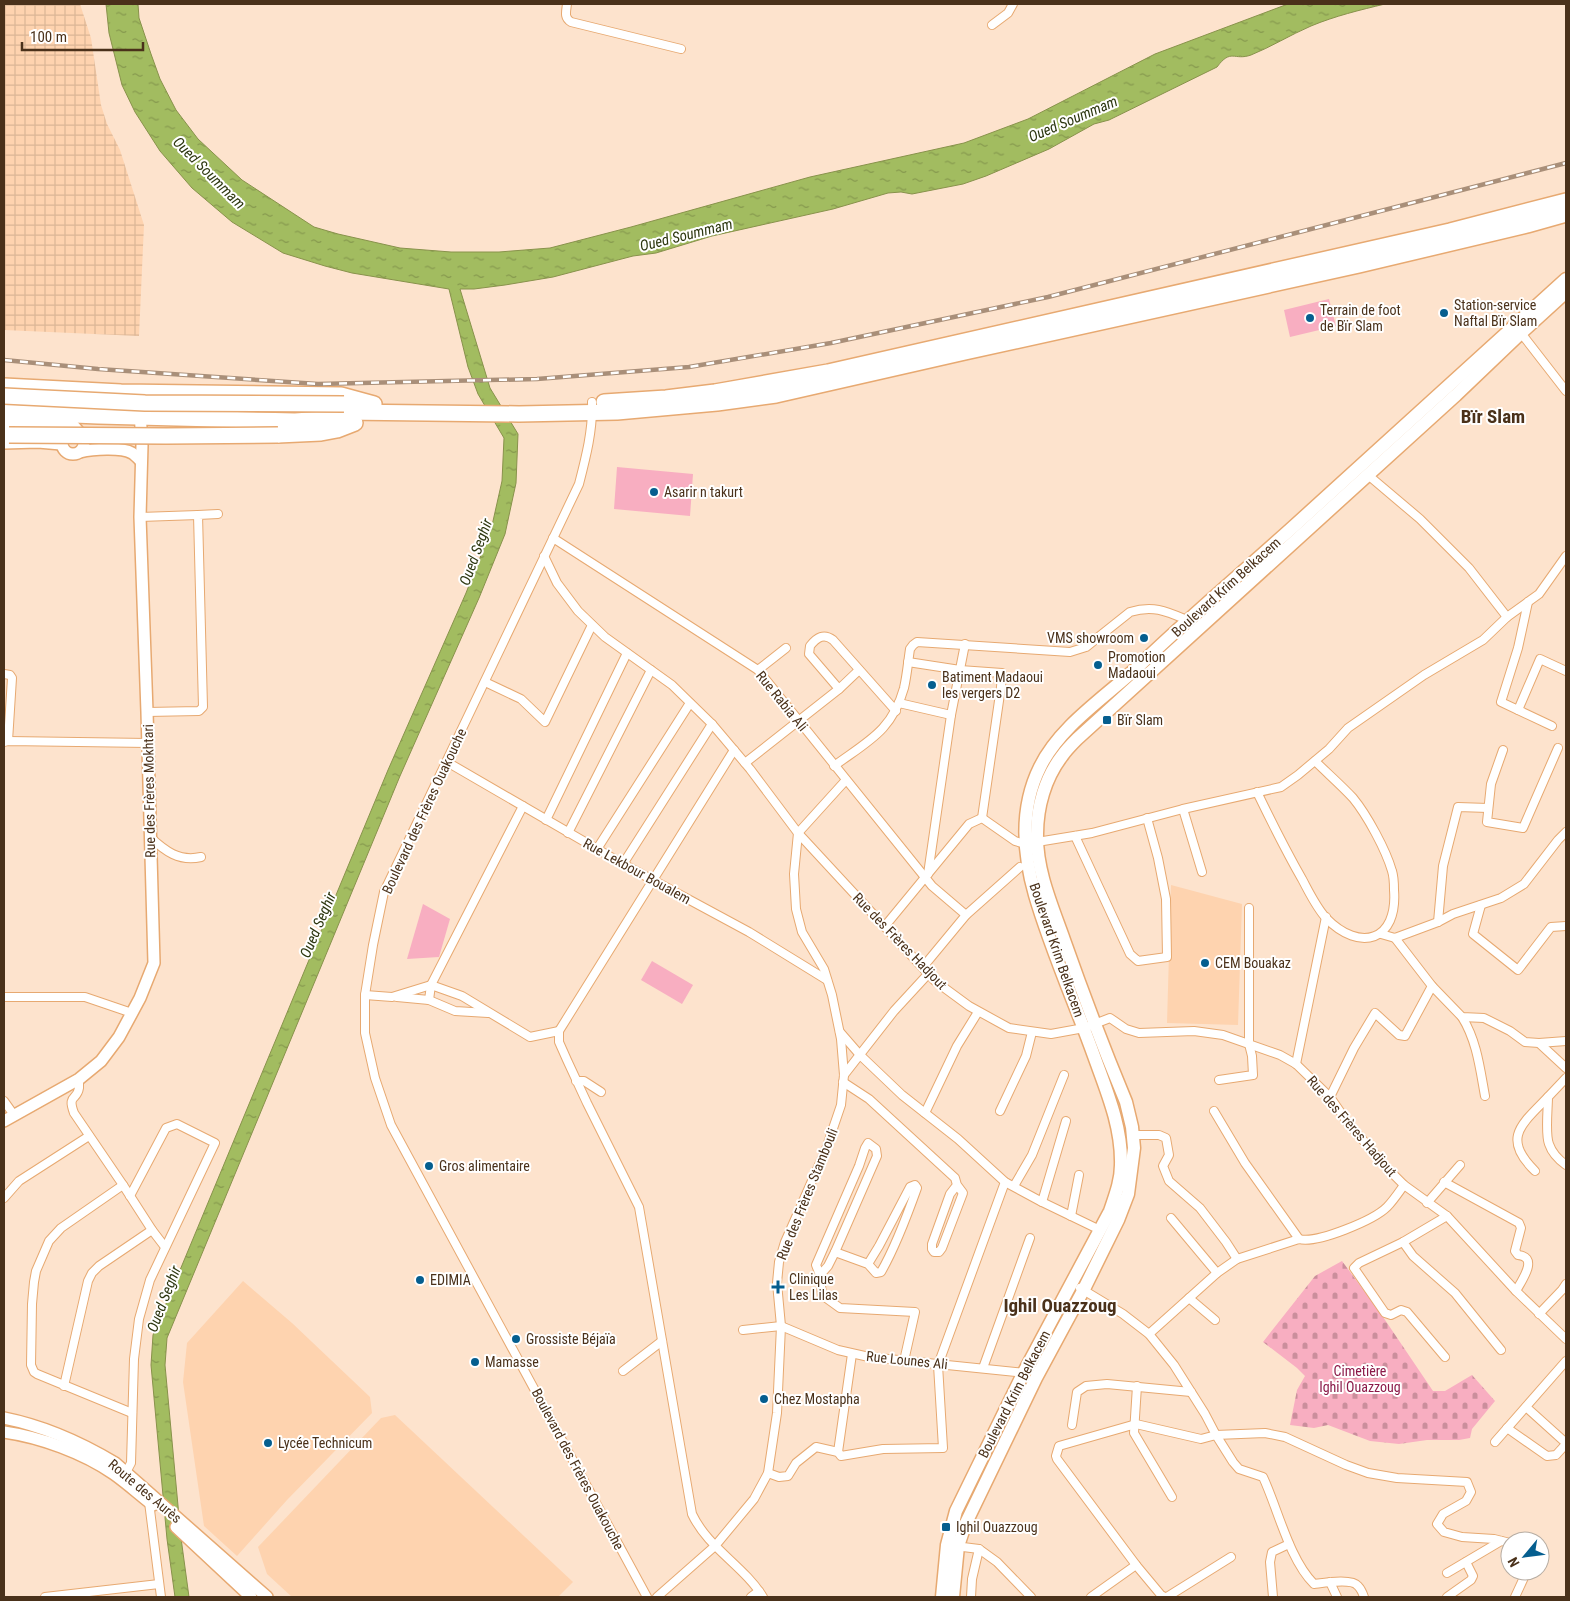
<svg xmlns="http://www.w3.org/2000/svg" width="1570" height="1601" font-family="'Roboto Condensed',sans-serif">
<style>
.built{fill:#fed3af}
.industrial{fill:url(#industrial-grid)}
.green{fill:#f8aec1}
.cemetery{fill:url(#cemetery-stones)}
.water{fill:url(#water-ripples);stroke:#88924b}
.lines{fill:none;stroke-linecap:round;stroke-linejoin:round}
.street-casing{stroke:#e7a971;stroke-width:10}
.secondary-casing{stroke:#e7a971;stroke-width:14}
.primary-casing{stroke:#e7a971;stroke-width:15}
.highway-casing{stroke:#e7a971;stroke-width:18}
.street{stroke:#fff;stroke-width:8}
.secondary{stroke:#fff;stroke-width:11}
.primary{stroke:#fff;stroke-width:12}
.highway{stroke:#fff;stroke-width:15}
.rail-casing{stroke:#a98f79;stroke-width:4.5}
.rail{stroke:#fff;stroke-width:2.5;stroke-dasharray:8;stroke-linecap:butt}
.highway-bridge-casing{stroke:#e7a971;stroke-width:18;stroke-linecap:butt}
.highway-bridge{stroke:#fff;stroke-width:15}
.poi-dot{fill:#055e8f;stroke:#fff;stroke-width:2}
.labels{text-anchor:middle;stroke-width:4;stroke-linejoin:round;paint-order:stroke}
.poi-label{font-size:14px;fill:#4a311a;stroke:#fff;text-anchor:start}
.street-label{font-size:14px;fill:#4a311a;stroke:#fff}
.park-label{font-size:14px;fill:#8b1948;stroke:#fff}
.water-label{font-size:15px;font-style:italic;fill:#2d3710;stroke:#fff}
.district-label{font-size:19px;font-weight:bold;fill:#4a311a;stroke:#fff}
</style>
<defs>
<pattern id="industrial-grid" width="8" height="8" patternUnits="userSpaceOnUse" patternTransform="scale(1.25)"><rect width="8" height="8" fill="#fed3af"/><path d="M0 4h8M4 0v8" fill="none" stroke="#dbb696"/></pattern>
<pattern id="cemetery-stones" width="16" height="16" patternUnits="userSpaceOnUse" patternTransform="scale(1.25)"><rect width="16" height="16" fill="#f8aec1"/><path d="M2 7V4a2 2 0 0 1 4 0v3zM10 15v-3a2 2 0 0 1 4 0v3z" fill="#cb8e9c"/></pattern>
<pattern id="water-ripples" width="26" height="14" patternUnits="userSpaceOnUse" patternTransform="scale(1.25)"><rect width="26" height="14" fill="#a2bc60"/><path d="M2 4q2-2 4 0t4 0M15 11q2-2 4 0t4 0" fill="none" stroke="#86994e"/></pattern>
</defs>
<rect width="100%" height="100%" fill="#fde3cd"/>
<!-- built -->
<g class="built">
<polygon points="1171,885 1242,904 1238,1025 1167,1023"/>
<polygon points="243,1281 292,1323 370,1397 372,1413 287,1500 237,1556 204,1526 183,1382 187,1343"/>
<polygon points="395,1415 573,1582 558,1597 292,1597 267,1574 258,1547 381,1418"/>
</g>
<!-- industrial -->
<polygon class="industrial" points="4,4 80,4 91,38 101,105 107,124 120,150 144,225 139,336 4,330"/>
<!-- green -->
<g class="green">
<polygon points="1329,299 1336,326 1290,337 1284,310"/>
<polygon points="617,467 693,474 690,516 614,509"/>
<polygon points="423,904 450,919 439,957 407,959"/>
<polygon points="652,961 693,985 682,1004 641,980"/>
</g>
<!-- cemetery -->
<polygon class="cemetery" points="1342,1261 1379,1311 1433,1391 1445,1391 1472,1375 1495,1401 1472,1429 1470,1438 1459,1440 1427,1440 1399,1444 1370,1441 1328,1425 1314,1428 1290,1425 1297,1390 1305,1376 1297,1368 1263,1342 1315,1276"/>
<!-- water -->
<path class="water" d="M106,4H138L139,18L151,54L160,79L176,110L198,139L242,180L314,227L338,234L400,248L451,252H499L550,248L631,227L810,177L964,143L1028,119L1155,54L1288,4H1385C1360,10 1335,16 1311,26C1290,35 1271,47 1251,55C1234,61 1231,48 1217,67L1109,120L1094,124L1049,149L986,176L963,184L912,194L901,192L888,193L833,209L712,236L656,253L633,256L553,277L505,285L474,289H460L490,388L518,434L516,483L505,534L479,598L400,776L167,1338L165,1365L181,1538L189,1597H175L167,1539L151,1365L153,1335L388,770L466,593L491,530L502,481L504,438L478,394L468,367L449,289L352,273L325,266L283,253L232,222L192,188L160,151L135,112L122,85L109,33Z"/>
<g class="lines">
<defs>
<g id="street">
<path d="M567,4C566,12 564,18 571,22L681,49"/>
<polyline points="992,25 1008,13 1013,4"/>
<polyline points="1521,333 1566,391"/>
<path d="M592,402C593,430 586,457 579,484L384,892L373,945L365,995V1033L375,1078L391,1125L647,1597"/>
<polyline points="1368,475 1420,519 1469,568 1507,617"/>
<polyline points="140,517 198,515"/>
<polyline points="553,538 758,670 932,886 966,915"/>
<polyline points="544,556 557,583 578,611 605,637 672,685 712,724 750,769 798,833 935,981 969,1006 1009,1028 1051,1034 1084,1028 1110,1018 1126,1029 1139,1033 1194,1031 1223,1035 1280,1055 1296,1064 1330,1097 1348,1123 1389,1170 1404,1185 1447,1216 1516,1291 1566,1339"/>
<polyline points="1528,602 1518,648 1501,702 1552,726"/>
<polyline points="908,662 960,670 1002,673 1001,687 982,818"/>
<polyline points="758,670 786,648"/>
<polyline points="4,674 10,675 12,678 8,741"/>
<polyline points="485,682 521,699 545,722 592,625"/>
<path d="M839,689L809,654L810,646C817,637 824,633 833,640L896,711"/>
<polyline points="899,703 951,715"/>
<polyline points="1518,710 1540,659 1566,671"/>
<polyline points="147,712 199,711 203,707 198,515 218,514"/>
<polyline points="4,742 8,741 148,743"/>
<path d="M734,750L559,1031V1042L567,1060L587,1103L639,1207L692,1514C708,1548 744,1566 763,1597"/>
<polyline points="1503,750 1491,784 1487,822 1523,828 1558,748"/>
<polyline points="447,762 623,864 749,932 827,980"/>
<polyline points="745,763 839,689 859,670"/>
<path d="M834,766C868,741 892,731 904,688C907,675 908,662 910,649L913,645L917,642L1070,652L1086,647L1130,612C1153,605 1166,611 1187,620"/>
<path d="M1257,792C1271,821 1286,851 1302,879C1309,892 1316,907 1326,918C1360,953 1398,941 1394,890C1394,884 1394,877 1392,871C1386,850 1367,815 1353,798C1341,785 1327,773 1315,761"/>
<polyline points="1183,809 1202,872"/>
<polyline points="546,820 627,653"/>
<polyline points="568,833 651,670"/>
<polyline points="1075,836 1130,954 1138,961 1167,957 1166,899 1158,858 1147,818"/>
<path d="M150,837C165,851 179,862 201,857"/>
<polyline points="597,849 690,703"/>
<polyline points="623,864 712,724"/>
<polyline points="928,874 951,715 965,644"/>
<polyline points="1481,905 1473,934 1518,970 1551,927 1566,926"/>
<polyline points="1438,922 1443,866 1458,807 1488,808"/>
<polyline points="885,926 969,824 982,818 1015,841 1025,844 1092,833 1183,809 1281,787 1298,775 1329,749 1348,728 1424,675 1483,640 1507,617 1539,594 1566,556"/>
<polyline points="1381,934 1395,938 1438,922 1453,914 1501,898 1524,884 1558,840 1566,832"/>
<polyline points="1395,938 1432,986 1462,1017 1484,1018 1510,1031 1525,1042 1539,1043 1566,1068"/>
<polyline points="923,967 966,915 1020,867"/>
<polyline points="365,995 392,997 431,985 462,996 530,1037 559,1031"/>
<polyline points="4,997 85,997 132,1013"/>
<polyline points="397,997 429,1000 455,1011 488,1013"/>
<polyline points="429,1000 431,985 523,806"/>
<path d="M1462,1017C1477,1041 1480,1069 1485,1096"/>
<polyline points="840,1032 860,1055 902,1095 958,1139 1005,1182 1042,1202 1100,1230"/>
<polyline points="1539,1043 1566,1041"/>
<polyline points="1296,1064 1326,917"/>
<polyline points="844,1075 894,1011 929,973"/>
<path d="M1566,1078L1548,1097C1548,1108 1545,1134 1549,1144C1552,1153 1559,1160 1566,1165"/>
<path d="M79,1079C79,1080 79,1088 79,1088C77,1101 67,1094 74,1113L123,1185L152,1230L165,1247"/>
<polyline points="1219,1080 1253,1075 1252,1056 1249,1044 1249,908"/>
<polyline points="576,1081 584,1081 601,1092"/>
<polyline points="843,1082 869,1099 955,1178 957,1185 963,1193 942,1248 939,1252 934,1252 932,1249 932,1244 950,1194 957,1185"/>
<polyline points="1330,1097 1354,1048 1375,1013 1399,1035 1405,1036 1432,986"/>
<polyline points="4,1101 14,1115"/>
<polyline points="1000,1111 1026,1056 1032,1032"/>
<polyline points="1214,1111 1245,1163 1299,1239"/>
<polyline points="925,1113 957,1046 978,1012"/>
<polyline points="1133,1135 1159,1135 1166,1138 1169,1155 1163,1166 1169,1181 1200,1208 1226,1242 1237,1259"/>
<path d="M1535,1171C1501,1138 1522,1124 1548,1097"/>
<path d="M1444,1182L1519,1223L1521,1228L1515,1251L1518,1255C1539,1257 1522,1280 1516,1291"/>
<polyline points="123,1185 61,1228 49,1241 36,1271 34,1282 32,1304 31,1365 34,1372 37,1374 132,1413"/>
<polyline points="1014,1186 1032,1155 1064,1075"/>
<polyline points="4,1198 19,1181 89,1136"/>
<polyline points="1042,1202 1066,1121"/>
<polyline points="1427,1203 1460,1165"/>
<polyline points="1071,1216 1079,1175"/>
<polyline points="1171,1218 1217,1273"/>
<polyline points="1403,1242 1413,1256 1455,1293 1501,1350"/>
<path d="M835,1252L868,1264L876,1273L881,1272C896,1246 907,1216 917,1188L915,1185L910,1187L879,1246L868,1264"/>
<polyline points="820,1275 828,1266 835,1252 877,1156 876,1149 868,1143 865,1148 859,1166 816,1265 820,1275 822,1295 840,1308 915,1312 904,1361"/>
<polyline points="1080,1288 1123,1314 1149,1334 1174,1365 1205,1414 1216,1435 1265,1433 1285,1437 1346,1465 1368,1473 1397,1478 1467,1482 1471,1492 1466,1501 1443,1514 1437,1524 1444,1532 1462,1537 1494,1539 1510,1543"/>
<polyline points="1189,1298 1215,1320"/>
<polyline points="1539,1314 1562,1290 1566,1284"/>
<polyline points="743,1330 781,1326 838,1350 869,1357 1025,1373"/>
<path d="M1149,1334L1217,1273L1237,1259L1299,1239C1317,1244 1374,1220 1387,1207C1393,1201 1399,1192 1404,1185"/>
<polyline points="1445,1357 1407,1312 1401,1310 1391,1315 1385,1313 1354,1268 1359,1263 1403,1242 1447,1216"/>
<polyline points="983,1368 1030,1238"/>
<polyline points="623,1371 662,1341"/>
<polyline points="64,1386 88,1281 92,1273 99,1266 152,1230"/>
<polyline points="1137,1386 1134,1433 1172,1497"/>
<polyline points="1526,1407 1566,1443"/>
<polyline points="1072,1425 1077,1392 1086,1386 1107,1384 1191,1392"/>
<polyline points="1507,1428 1547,1456 1556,1455 1566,1444"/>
<polyline points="1495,1442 1566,1361"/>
<polyline points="838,1452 852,1354"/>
<polyline points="768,1473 779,1477 788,1476 796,1463 816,1447 838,1452 841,1456 883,1449 943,1448 938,1365 1005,1182"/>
<polyline points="124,1476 131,1463 134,1359 139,1319 150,1280 215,1143 177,1124 166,1128 130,1196"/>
<polyline points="149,1502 161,1597"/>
<polyline points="955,1546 979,1549 997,1562 1031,1597"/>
<polyline points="1447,1573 1501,1541"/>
<polyline points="1330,1582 1337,1597"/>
<polyline points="45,1597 159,1584"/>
<polyline points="657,1597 715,1546 754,1499 768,1473 777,1413 781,1326 777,1283 779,1262 785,1242 826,1149 841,1105 844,1075 841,1039 832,995 824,969 802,932 796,909 794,874 798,833 846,780"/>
<polyline points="751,1597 759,1591"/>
<polyline points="971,1597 972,1579 979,1549"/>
<polyline points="1091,1597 1136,1565"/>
<path d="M1165,1597L1161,1595L1136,1565L1057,1459L1056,1456L1059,1446L1136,1424L1201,1439L1216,1435L1233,1462L1239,1469L1263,1477C1278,1509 1289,1559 1314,1584C1323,1583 1352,1578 1358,1586C1361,1589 1363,1594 1364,1597"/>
<polyline points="1167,1597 1231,1557"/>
<polyline points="1273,1597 1270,1562 1272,1552 1289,1544"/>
<polyline points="1447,1597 1471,1580 1473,1576 1466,1562"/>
<polyline points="1515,1597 1527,1571"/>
</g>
<g id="secondary">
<circle cx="73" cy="443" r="11"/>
<polyline points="4,443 38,442 61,444"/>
<path d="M80,452C93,449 121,447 132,453C135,455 139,459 141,461"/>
<polyline points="4,1121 79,1079 101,1061 119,1037 140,998 154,963 147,712 140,517 142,445 140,411"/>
<path d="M4,1418C44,1426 80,1442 115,1463L267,1597"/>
<path d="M4,1432C40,1437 84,1453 114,1474C128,1484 140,1495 153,1505"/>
<polyline points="176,1527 251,1597"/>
</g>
<g id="primary">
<path d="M942,1597L947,1545L956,1511L1024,1372L1110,1211C1115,1196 1121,1181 1121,1165C1122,1127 1107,1092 1094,1056C1075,1003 1051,950 1035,895C1023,853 1020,807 1040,767C1061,724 1109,695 1143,662C1192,615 1243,572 1293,527C1384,444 1475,362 1566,279"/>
<path d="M953,1597L958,1546L965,1525L1036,1378L1084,1289L1118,1220L1128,1194L1134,1148L1132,1127L1126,1102C1104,1049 1083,994 1064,940C1052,906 1036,870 1037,834C1037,807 1045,778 1062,756C1066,750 1072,744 1077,739L1456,395L1521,333L1566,292"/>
</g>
<g id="highway">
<polyline points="4,386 121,392 341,395 374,404"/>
<polyline points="604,402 666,398 715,392 828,372 1450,231 1566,201"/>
<polyline points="4,412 98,416 295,421 354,417"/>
<polyline points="344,412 519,414 617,412 717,403 776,395 965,352 1359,265 1527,225 1566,214"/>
<polyline points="4,425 58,423 71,426 78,434"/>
<polyline points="278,435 321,433 337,430 355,423"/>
</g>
</defs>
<!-- street casing -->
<use href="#street" class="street-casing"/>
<!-- secondary casing -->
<use href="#secondary" class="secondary-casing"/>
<!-- primary casing -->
<use href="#primary" class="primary-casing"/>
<!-- highway casing -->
<use href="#highway" class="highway-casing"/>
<!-- street -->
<use href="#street" class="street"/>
<!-- secondary -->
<use href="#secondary" class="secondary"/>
<!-- primary -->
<use href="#primary" class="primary"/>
<!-- highway -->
<use href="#highway" class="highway"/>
<defs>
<polyline id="rail" points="4,360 98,369 318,384 537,379 689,367 831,343 1048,297 1566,163"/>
</defs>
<!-- rail casing -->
<use href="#rail" class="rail-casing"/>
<!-- rail -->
<use href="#rail" class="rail"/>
<defs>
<g id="highway-bridge">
<polyline points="4,396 145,403 344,404"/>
<polyline points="9,435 166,436 278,435"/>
</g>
</defs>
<!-- highway-bridge casing -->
<use href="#highway-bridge" class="highway-bridge-casing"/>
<!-- highway-bridge -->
<use href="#highway-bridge" class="highway-bridge"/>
</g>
<!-- markers -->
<g class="poi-dot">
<circle cx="1444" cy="313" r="5"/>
<circle cx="1310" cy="318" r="5"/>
<circle cx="654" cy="492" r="5"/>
<circle cx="1144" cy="638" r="5"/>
<circle cx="1098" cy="665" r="5"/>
<circle cx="932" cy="685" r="5"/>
<rect x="1102" y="715" width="10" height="10" rx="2.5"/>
<circle cx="1205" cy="963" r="5"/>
<circle cx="429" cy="1166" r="5"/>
<circle cx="420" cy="1280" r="5"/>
<path d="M775.5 1279.5h5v5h5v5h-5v5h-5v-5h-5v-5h5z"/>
<circle cx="516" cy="1339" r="5"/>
<circle cx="475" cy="1362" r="5"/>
<circle cx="764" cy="1399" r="5"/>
<circle cx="268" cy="1443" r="5"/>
<rect x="941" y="1522" width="10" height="10" rx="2.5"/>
</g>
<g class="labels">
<!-- poi labels -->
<g class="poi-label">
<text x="1454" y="310">Station-service<tspan x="1454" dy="16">Naftal Bïr Slam</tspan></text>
<text x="1320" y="315">Terrain de foot<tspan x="1320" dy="16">de Bïr Slam</tspan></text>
<text x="664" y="497">Asarir n takurt</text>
<text x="1134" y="643" text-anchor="end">VMS showroom</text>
<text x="1108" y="662">Promotion<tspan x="1108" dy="16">Madaoui</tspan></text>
<text x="942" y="682">Batiment Madaoui<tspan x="942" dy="16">les vergers D2</tspan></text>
<text x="1117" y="725">Bïr Slam</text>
<text x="1215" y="968">CEM Bouakaz</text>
<text x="439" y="1171">Gros alimentaire</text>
<text x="789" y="1284">Clinique<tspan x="789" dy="16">Les Lilas</tspan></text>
<text x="430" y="1285">EDIMIA</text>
<text x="526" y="1344">Grossiste Béjaïa</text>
<text x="485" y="1367">Mamasse</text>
<text x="774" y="1404">Chez Mostapha</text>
<text x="278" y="1448">Lycée Technicum</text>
<text x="956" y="1532">Ighil Ouazzoug</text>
</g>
<!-- street labels -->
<g class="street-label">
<text transform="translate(1226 587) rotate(-42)" y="5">Boulevard Krim Belkacem</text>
<text transform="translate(782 701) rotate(51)" y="5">Rue Rabia Ali</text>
<text transform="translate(149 791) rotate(-91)" y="5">Rue des Frères Mokhtari</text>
<text transform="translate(424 811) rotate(-65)" y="5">Boulevard des Frères Ouakouche</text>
<text transform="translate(637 871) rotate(29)" y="5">Rue Lekbour Boualem</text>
<text transform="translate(900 941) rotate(46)" y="5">Rue des Frères Hadjout</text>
<text transform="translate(1057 950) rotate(71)" y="5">Boulevard Krim Belkacem</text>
<text transform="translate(1352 1126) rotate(49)" y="5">Rue des Frères Hadjout</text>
<text transform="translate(807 1194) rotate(-68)" y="5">Rue des Frères Stambouli</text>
<text transform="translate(907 1360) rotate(6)" y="5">Rue Lounes Ali</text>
<text transform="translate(1014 1394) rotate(-63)" y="5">Boulevard Krim Belkacem</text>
<text transform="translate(578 1469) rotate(62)" y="5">Boulevard des Frères Ouakouche</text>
<text transform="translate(145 1491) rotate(40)" y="5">Route des Aurès</text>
</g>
<!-- park labels -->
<g class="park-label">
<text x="1360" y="1376">Cimetière<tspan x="1360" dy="16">Ighil Ouazzoug</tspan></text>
</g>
<!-- water labels -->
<g class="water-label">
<text transform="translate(1073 119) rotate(-23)" y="5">Oued Soummam</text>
<text transform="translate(209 173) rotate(45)" y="5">Oued Soummam</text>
<text transform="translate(686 235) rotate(-14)" y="5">Oued Soummam</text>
<text transform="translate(476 552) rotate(-70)" y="5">Oued Seghir</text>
<text transform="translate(318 925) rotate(-67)" y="5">Oued Seghir</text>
<text transform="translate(164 1299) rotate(-69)" y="5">Oued Seghir</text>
</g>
<!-- district labels -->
<g class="district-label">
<text x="1493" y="423">Bïr Slam</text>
<text x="1060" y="1312">Ighil Ouazzoug</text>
</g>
</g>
<!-- border -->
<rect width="1570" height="1601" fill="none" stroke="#4a311a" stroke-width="10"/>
<!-- north arrow -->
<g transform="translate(1525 1556) rotate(241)"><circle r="24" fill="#ffffff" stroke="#b7ada3"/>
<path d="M0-4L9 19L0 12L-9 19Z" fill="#055e8f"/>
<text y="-8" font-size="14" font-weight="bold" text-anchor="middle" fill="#4a311a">N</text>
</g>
<!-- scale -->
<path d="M22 42v8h121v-8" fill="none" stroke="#4a311a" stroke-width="2.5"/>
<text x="30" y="42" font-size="15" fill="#4a311a" stroke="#ffffff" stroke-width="4" paint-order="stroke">100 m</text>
</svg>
